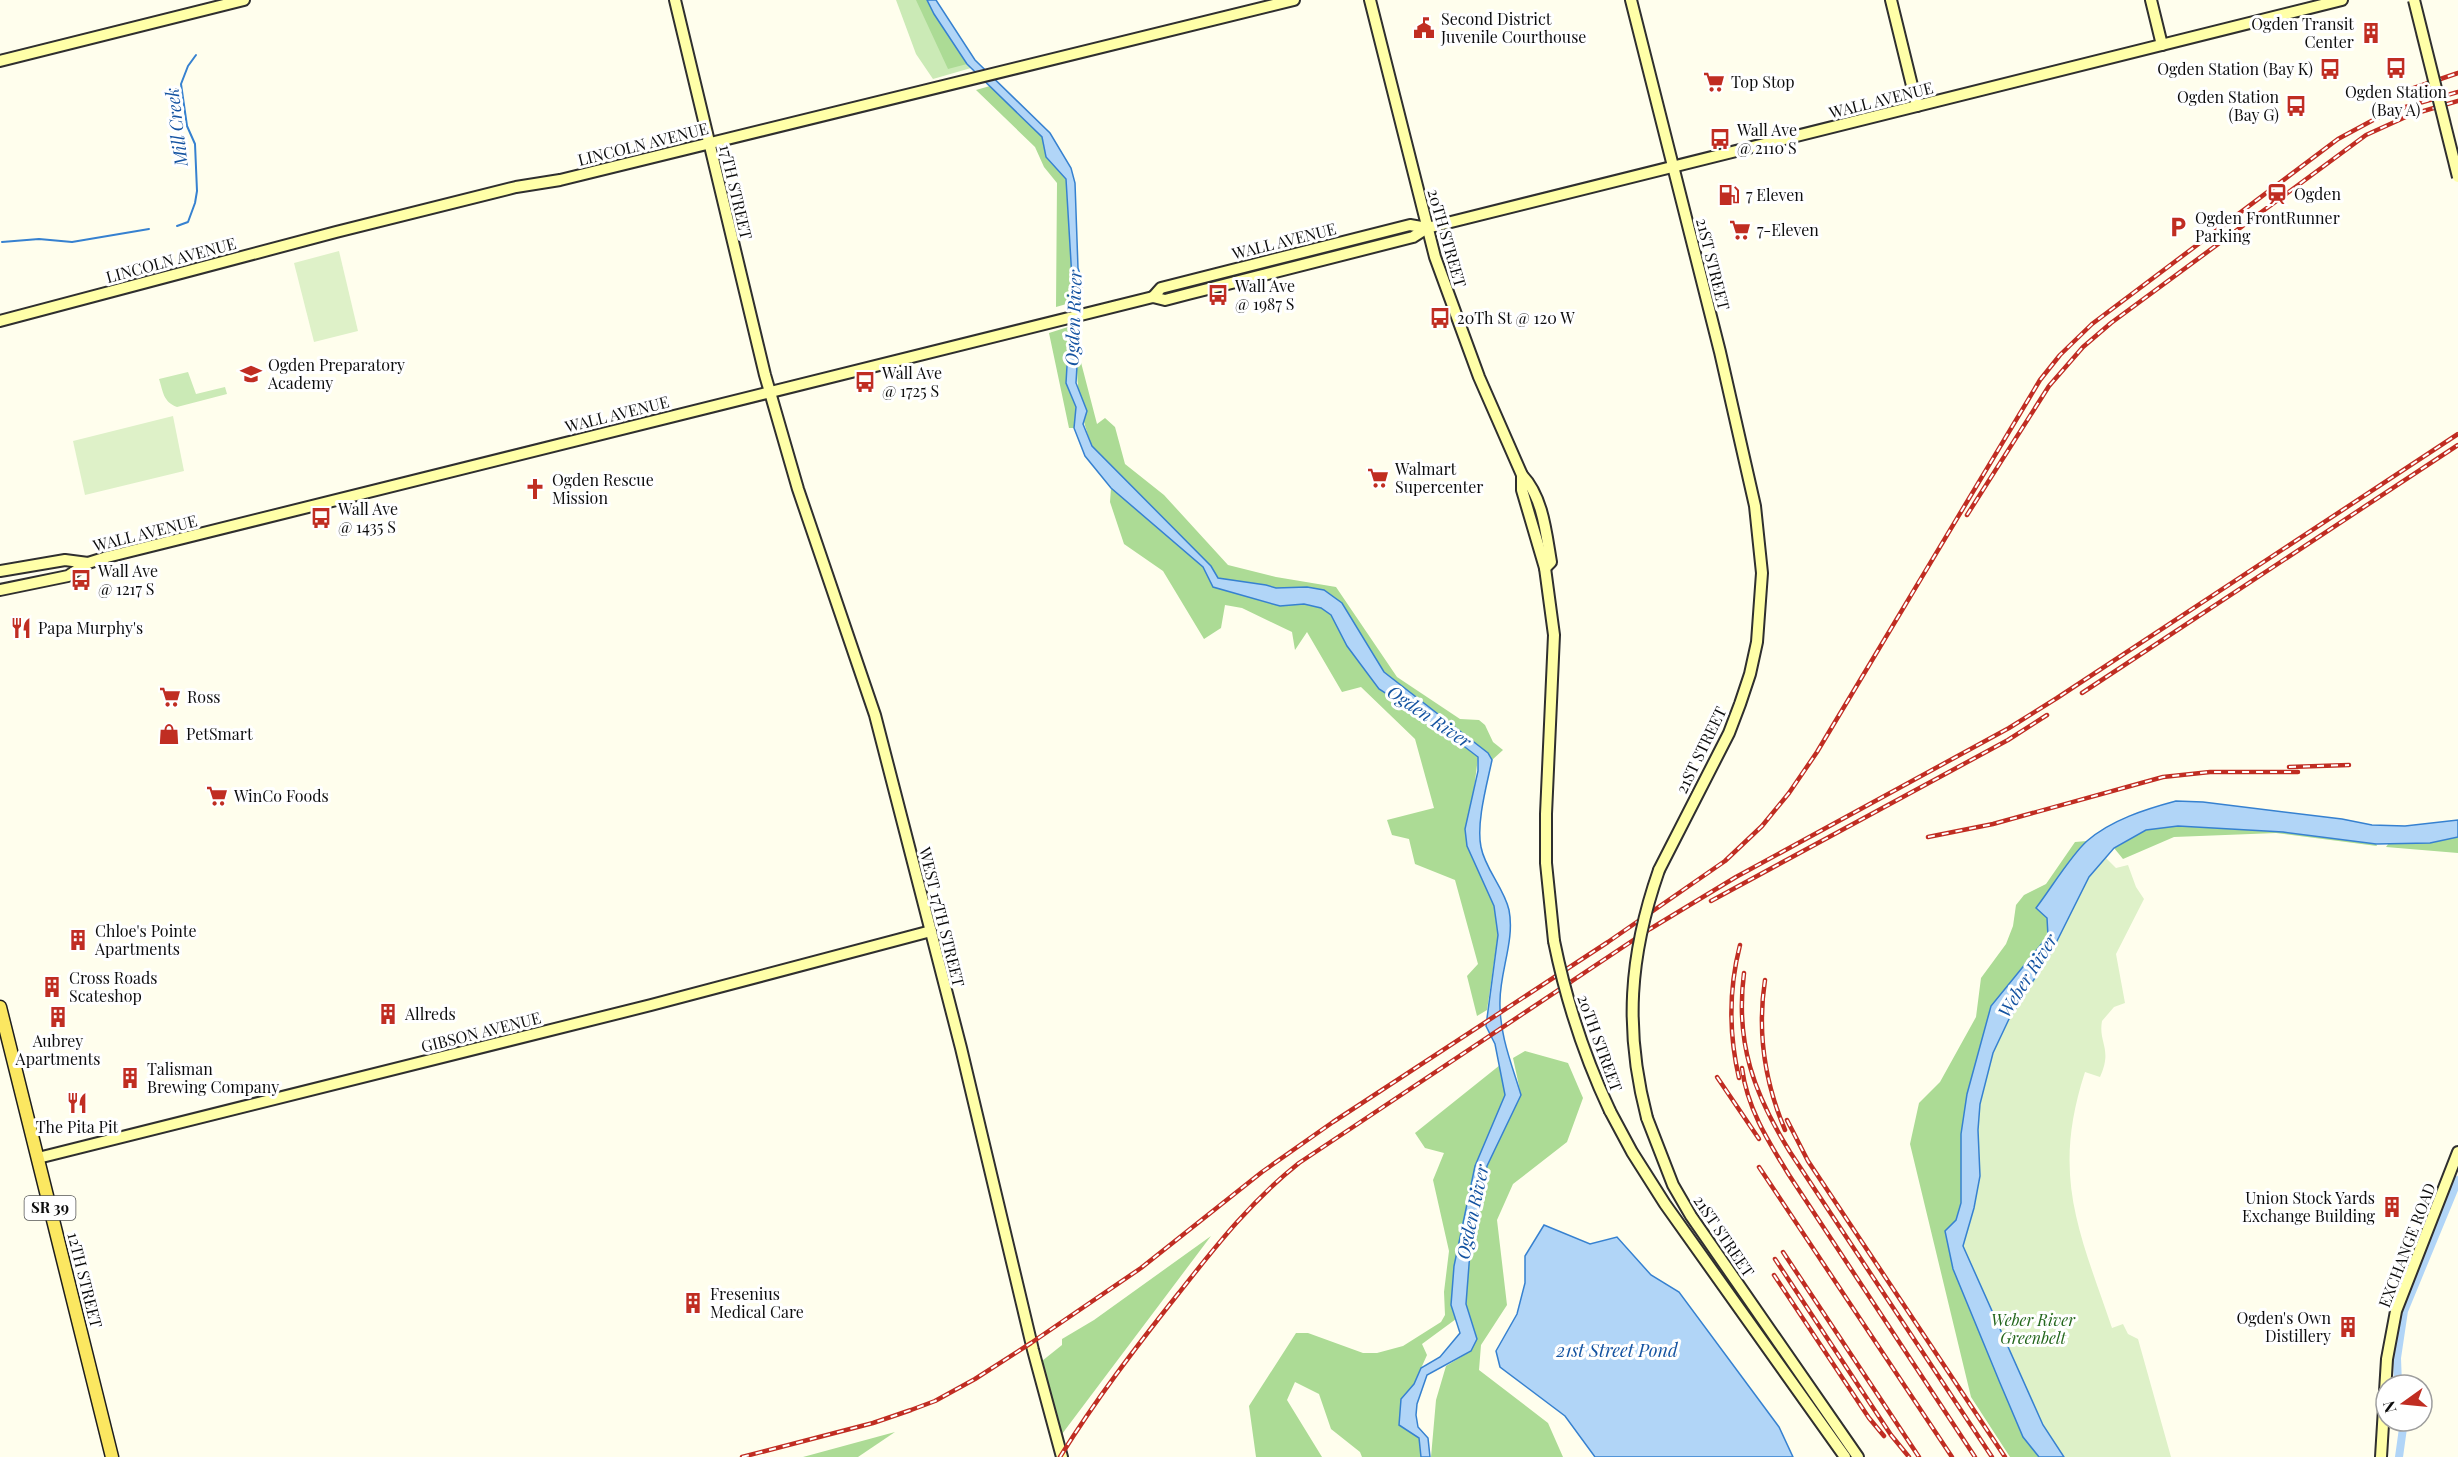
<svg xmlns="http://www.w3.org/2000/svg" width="2458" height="1457" font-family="'Playfair Display',serif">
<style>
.green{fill:#cbeab6}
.forest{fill:#acdb95}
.pitch{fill:#def1c8}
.water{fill:#b1d5f7;stroke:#3681d0;stroke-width:1.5}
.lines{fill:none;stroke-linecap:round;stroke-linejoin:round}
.stream{stroke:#3681d0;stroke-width:2}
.canal{stroke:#b1d5f7;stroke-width:8}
.secondary-casing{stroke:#2f2f2f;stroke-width:14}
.primary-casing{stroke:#1e1e1e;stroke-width:15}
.secondary{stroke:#ffffa8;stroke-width:10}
.primary{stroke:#fbe761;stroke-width:12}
.rail-casing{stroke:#c02d22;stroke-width:4.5}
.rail{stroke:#fff;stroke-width:2;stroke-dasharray:7;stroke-linecap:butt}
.secondary-bridge-casing{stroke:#2f2f2f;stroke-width:14;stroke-linecap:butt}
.secondary-bridge{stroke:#ffffa8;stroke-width:10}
.labels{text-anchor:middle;stroke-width:6;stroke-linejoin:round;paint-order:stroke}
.shield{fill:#fff;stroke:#565656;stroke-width:1.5}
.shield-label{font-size:15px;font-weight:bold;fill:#0d0d0d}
.poi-label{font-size:16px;fill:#0d0d0d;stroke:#fff;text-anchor:start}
.street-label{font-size:16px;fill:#0d0d0d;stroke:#fff}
.park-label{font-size:16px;font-style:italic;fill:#23661c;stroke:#fff}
.water-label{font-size:18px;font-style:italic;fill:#1453a1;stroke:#fff}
</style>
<rect width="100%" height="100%" fill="#fffeed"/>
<!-- green -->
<g class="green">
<polygon points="896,0 927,0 934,14 971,68 933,79 916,54"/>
<path d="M188,372L196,394L225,387L227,394L177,407C163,402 163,391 159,379Z"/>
</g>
<!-- forest -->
<g class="forest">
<polygon points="916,0 927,0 934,14 967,64 948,69"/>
<polygon points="990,86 1042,137 1046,157 1066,179 1072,279 1070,303 1056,307 1057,183 1044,167 1035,147 976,90"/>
<polygon points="1068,327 1066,383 1076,407 1074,428 1069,428 1049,333"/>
<path d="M1077,347L1097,424L1105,418L1115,427L1125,464L1164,495L1228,565L1276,577L1336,587L1397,677L1460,719L1479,720L1485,725L1493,742L1503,750L1492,760L1488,753L1384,672L1342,603L1307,588H1276L1266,585L1218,578L1211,566L1092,446C1079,413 1076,382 1077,347Z"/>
<polygon points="1111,488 1203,567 1213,587 1280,606 1304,604 1321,608 1331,615 1347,646 1444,731 1478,757 1467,846 1494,906 1498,935 1487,1010 1477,1016 1467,976 1478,964 1455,880 1415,864 1409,839 1392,835 1387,820 1434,808 1415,739 1361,687 1342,692 1307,632 1295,650 1292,632 1242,608 1225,605 1221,628 1204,639 1163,571 1124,544 1110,502"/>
<polygon points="2178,826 2283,832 2376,844 2377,846 2276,833 2174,837 2123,859 2114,848 2146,830"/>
<polygon points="2458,837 2458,853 2386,847 2389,843 2430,843"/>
<polygon points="2087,841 2037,908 2047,918 2049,936 1991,1006 1985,1028 1961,1203 1956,1220 1979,1330 2023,1437 2039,1457 2010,1457 1971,1397 1910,1144 1919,1103 1940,1082 1976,1017 1981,978 2006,944 2013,926 2016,905 2024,895 2046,884 2075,842"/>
<polygon points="1525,1051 1568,1063 1583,1098 1567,1142 1513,1184 1497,1220 1507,1305 1481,1345 1479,1370 1548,1423 1563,1457 1431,1457 1436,1400 1446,1366 1471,1351 1477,1339 1466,1304 1471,1239 1487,1166 1521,1095 1513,1058"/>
<polygon points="1500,1065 1505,1095 1475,1166 1451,1305 1456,1319 1422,1344 1427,1355 1414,1384 1401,1399 1419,1438 1421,1457 1362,1457 1360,1452 1331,1429 1319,1394 1295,1382 1287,1400 1322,1457 1256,1457 1249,1406 1296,1333 1308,1333 1363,1353 1377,1353 1403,1346 1441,1322 1445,1315 1444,1292 1449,1251 1433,1180 1444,1153 1425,1148 1415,1133"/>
<polygon points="1211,1236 1062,1434 1042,1361 1062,1345 1062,1339 1094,1320"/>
<polygon points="895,1432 858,1457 803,1457"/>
</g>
<!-- pitch -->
<g class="pitch">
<polygon points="339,251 358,331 314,342 294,263"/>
<polygon points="173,416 184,471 85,495 73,441"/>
<path d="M2106,858L2116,868L2128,865L2136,887L2144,899L2116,954L2125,1003L2114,1007L2102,1021C2098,1043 2113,1049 2100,1077L2085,1072C2051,1176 2079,1231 2112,1328L2123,1324L2128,1334L2138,1339L2171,1457H2064L2043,1425L1963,1246L1974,1208L1980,1176L1978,1130L1980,1103L1993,1053L2009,1019L2052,951L2089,877Z"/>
</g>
<!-- water -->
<g class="water">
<path d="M927,0H936L975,60L1050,133L1071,168L1075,183L1078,268L1082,281L1076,383L1087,411L1083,424L1092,446L1211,566L1218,578L1266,585L1276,588L1307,587L1324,590L1342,603L1384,672L1488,753L1492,760C1487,784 1476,823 1481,847C1485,869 1504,888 1509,910C1515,940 1500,971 1500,1001C1499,1034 1512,1065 1521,1095L1487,1166L1471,1239L1466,1304L1477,1339L1471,1351L1427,1375L1417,1404L1416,1415L1418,1427L1428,1438L1430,1457H1421L1419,1438L1399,1425L1401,1399L1414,1384L1421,1368L1440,1357L1460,1333L1451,1305L1454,1266L1475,1166L1505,1095L1495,1044L1486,1026L1498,935L1494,906L1467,846L1465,829L1478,771V757L1444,731L1379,689L1347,646L1331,615L1321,608L1304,604L1280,606L1213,587L1203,567L1111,488L1085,456L1074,428L1076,407L1066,383L1072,279L1066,179L1046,157L1042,137L967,64L934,14Z"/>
<path d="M2176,801L2203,802L2342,819L2372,825L2405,826L2458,820V837L2430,843L2376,844L2283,832L2178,826L2146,830L2114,848L2089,877L2052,951L2009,1019L1993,1053L1980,1104L1978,1130L1980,1176L1974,1208L1963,1246L2043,1425L2064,1457H2039L2023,1437L2000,1383L1953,1269L1945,1231L1956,1220L1961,1203V1134L1967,1094L1991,1006L2048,936L2047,918L2036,908C2050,890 2071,855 2087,841C2111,820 2146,809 2176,801Z"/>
<polygon points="1544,1225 1590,1244 1617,1237 1651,1275 1679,1292 1779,1427 1793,1457 1595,1457 1565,1416 1500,1367 1496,1351 1517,1314 1525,1283 1525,1256"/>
</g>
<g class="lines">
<!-- stream -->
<g class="stream">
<polyline points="177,226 188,222 195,203 197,191 195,144 187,126 181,84 188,66 196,55"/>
<polyline points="2,242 39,239 72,242 149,229"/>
</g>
<!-- canal -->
<g class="canal">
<polyline points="2398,1385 2397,1358 2404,1311 2458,1180"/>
<polyline points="2399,1457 2404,1421"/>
</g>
<defs>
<g id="secondary">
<polyline points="675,0 765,375 798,489 875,715 961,1048 1033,1350 1062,1457"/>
<path d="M1370,0L1435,257L1479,377L1522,475C1543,497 1546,533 1551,562L1545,568"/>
<polyline points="1631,0 1720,352 1755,506 1762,573 1757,642 1750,674 1740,704 1729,733 1659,870"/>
<polyline points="1891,0 1917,106"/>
<polyline points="2151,0 2162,45"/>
<polyline points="0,61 244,0"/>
<polyline points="1153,297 1161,288 1410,225 1427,228"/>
<polyline points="0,321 336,232 516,187 560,180 1294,0"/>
<polyline points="1522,475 1522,490 1545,568 1554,635 1546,814 1546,863 1554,941"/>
<polyline points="0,571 65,560 88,563"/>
<polyline points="0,590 68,576 88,563 107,557 1153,297 1165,300 1188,294 1413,237 1427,228 1439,225 2342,0"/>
<polyline points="1610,1111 1632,1152 1665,1204 1845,1457"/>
<polyline points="1647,1118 1673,1185 1691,1216 1858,1457"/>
<polyline points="38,1158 651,1005 931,931"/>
<polyline points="2381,1457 2387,1359 2396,1311 2458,1152"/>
</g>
<polyline id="primary" points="0,1007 112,1457"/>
</defs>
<!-- secondary casing -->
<use href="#secondary" class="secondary-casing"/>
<!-- primary casing -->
<use href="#primary" class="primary-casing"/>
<!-- secondary -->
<use href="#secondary" class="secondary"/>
<!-- primary -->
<use href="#primary" class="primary"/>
<defs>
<g id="rail">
<polyline points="2408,90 2458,73"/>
<polyline points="1967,515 2049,386 2083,347 2111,323 2366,135 2410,115 2458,101"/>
<polyline points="2082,693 2458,445"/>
<polyline points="2289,767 2349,765"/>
<polyline points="1928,837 1993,824 2163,777 2210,772 2298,772"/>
<polyline points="1711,901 2008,740 2047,715"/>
<path d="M1744,973C1735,1043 1754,1094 1790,1152L1992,1457"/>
<path d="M1765,980C1757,1032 1765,1083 1785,1130"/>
<path d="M1742,1068C1747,1108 1768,1141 1789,1175L1975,1457"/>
<polyline points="1717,1077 1759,1139"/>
<path d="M1739,1078C1729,1035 1729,988 1740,945"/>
<polyline points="1787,1120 1808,1161 2005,1457"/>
<polyline points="1759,1167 1952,1457"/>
<polyline points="1783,1252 1919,1457"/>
<polyline points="1775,1259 1891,1435 1909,1457"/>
<polyline points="1774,1275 1869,1418 1884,1436"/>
<polyline points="742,1457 873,1423 911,1410 935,1401 975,1379 1031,1343 1141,1268 1262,1172 1333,1122 1608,942 1725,861 1762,826 1789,793 1817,752 2040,380 2060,355 2092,324 2338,139 2388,112 2458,92"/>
<path d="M1060,1457C1096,1399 1136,1347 1178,1294C1216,1246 1251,1201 1299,1163L1650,929L1736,877L2009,728L2057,698L2458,434"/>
</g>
</defs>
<!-- rail casing -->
<use href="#rail" class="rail-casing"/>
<!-- rail -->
<use href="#rail" class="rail"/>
<defs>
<g id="secondary-bridge">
<polyline points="2414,0 2458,177"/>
<path d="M1554,941C1566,1000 1584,1056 1610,1111"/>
<path d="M1647,1118C1624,1030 1629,956 1659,870"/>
</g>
</defs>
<!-- secondary-bridge casing -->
<use href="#secondary-bridge" class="secondary-bridge-casing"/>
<!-- secondary-bridge -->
<use href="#secondary-bridge" class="secondary-bridge"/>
</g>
<!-- icons -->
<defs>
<symbol id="civic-bare" viewBox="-9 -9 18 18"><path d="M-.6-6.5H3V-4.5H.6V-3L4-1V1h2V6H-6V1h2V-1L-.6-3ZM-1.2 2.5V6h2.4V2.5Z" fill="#c02d22" stroke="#fff" stroke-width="2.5" paint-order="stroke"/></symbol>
<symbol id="building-bare" viewBox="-9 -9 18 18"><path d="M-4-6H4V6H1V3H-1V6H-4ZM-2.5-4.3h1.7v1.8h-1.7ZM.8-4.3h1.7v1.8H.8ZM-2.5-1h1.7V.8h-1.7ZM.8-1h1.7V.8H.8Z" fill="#c02d22" stroke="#fff" stroke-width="2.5" paint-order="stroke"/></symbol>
<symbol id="bus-bare" viewBox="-9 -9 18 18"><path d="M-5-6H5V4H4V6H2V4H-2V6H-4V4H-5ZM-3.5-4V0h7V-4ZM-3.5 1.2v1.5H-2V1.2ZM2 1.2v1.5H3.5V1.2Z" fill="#c02d22" stroke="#fff" stroke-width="2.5" paint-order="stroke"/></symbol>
<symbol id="supermarket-bare" viewBox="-9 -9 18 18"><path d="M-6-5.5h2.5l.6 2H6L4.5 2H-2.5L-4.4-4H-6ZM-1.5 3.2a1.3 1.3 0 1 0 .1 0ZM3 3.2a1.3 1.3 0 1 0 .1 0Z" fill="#c02d22" stroke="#fff" stroke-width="2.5" paint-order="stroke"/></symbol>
<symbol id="station-bare" viewBox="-9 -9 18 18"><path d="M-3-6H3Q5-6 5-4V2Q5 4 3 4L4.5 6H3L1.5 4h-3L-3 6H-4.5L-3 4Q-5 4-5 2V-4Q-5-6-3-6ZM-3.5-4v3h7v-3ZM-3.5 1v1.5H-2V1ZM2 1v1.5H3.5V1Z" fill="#c02d22" stroke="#fff" stroke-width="2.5" paint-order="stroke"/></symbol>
<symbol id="fuel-bare" viewBox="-9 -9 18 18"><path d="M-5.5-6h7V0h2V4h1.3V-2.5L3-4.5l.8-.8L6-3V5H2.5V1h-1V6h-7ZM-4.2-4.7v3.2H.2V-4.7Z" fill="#c02d22" stroke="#fff" stroke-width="2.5" paint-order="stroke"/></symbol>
<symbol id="parking-bare" viewBox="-9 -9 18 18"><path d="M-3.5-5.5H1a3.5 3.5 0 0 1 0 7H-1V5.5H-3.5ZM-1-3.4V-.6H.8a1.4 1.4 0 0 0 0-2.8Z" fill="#c02d22" stroke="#fff" stroke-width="2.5" paint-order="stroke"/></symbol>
<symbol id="school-bare" viewBox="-9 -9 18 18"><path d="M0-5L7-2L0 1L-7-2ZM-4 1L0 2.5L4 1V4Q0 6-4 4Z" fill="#c02d22" stroke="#fff" stroke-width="2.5" paint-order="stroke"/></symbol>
<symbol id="church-bare" viewBox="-9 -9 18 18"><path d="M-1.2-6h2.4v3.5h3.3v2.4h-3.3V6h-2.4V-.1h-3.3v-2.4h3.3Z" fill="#c02d22" stroke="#fff" stroke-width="2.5" paint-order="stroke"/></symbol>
<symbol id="restaurant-bare" viewBox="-9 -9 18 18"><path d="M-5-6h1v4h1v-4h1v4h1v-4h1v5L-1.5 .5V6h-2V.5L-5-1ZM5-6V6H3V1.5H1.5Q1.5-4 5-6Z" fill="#c02d22" stroke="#fff" stroke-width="2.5" paint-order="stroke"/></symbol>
<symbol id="shop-bare" viewBox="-9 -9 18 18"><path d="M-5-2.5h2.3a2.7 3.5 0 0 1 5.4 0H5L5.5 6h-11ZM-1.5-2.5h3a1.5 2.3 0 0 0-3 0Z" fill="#c02d22" stroke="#fff" stroke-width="2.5" paint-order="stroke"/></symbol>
</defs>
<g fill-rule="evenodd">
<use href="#civic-bare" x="1409" y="13" width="30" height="30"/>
<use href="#building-bare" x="2356" y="18" width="30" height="30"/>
<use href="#bus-bare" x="2381" y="53" width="30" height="30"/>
<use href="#bus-bare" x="2315" y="54" width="30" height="30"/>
<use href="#supermarket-bare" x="1699" y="67" width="30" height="30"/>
<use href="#bus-bare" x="2281" y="91" width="30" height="30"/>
<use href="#bus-bare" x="1705" y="124" width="30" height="30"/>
<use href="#station-bare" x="2262" y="179" width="30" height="30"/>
<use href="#fuel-bare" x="1714" y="180" width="30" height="30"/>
<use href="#parking-bare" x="2163" y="212" width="30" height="30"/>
<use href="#supermarket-bare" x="1725" y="215" width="30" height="30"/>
<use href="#bus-bare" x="1203" y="280" width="30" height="30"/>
<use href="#bus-bare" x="1425" y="303" width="30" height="30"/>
<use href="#school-bare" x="236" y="359" width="30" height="30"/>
<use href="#bus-bare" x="850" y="367" width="30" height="30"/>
<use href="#supermarket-bare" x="1363" y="463" width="30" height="30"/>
<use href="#church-bare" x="520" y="474" width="30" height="30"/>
<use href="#bus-bare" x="306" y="503" width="30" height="30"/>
<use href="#bus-bare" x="66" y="565" width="30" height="30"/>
<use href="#restaurant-bare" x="6" y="613" width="30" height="30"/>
<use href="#supermarket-bare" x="155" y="682" width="30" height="30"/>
<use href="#shop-bare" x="154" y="719" width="30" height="30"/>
<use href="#supermarket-bare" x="202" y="781" width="30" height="30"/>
<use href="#building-bare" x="63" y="925" width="30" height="30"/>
<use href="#building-bare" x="37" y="972" width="30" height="30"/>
<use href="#building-bare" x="373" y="999" width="30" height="30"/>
<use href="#building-bare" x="43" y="1002" width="30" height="30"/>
<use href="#building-bare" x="115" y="1063" width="30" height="30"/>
<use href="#restaurant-bare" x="62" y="1088" width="30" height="30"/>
<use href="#building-bare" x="2377" y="1192" width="30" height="30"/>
<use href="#building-bare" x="678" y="1288" width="30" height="30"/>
<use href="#building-bare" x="2333" y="1312" width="30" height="30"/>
</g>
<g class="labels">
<!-- shield labels -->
<rect class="shield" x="24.5" y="1196" width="51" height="24" rx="4.5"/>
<g class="shield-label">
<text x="50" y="1213">SR 39</text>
</g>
<!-- poi labels -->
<g class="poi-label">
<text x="1441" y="25">Second District<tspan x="1441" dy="18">Juvenile Courthouse</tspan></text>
<text x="2354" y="30" text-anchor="end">Ogden Transit<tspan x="2354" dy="18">Center</tspan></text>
<text x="2313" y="75" text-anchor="end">Ogden Station (Bay K)</text>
<text x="1731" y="88">Top Stop</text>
<text x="2396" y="98" text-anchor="middle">Ogden Station<tspan x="2396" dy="18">(Bay A)</tspan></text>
<text x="2279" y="103" text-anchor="end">Ogden Station<tspan x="2279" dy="18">(Bay G)</tspan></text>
<text x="1737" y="136">Wall Ave<tspan x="1737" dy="18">@ 2110 S</tspan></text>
<text x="2294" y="200">Ogden</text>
<text x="1746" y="201">7 Eleven</text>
<text x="2195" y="224">Ogden FrontRunner<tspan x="2195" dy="18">Parking</tspan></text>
<text x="1757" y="236">7-Eleven</text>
<text x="1235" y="292">Wall Ave<tspan x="1235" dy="18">@ 1987 S</tspan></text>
<text x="1457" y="324">20Th St @ 120 W</text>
<text x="268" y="371">Ogden Preparatory<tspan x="268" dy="18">Academy</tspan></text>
<text x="882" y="379">Wall Ave<tspan x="882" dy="18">@ 1725 S</tspan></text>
<text x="1395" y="475">Walmart<tspan x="1395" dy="18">Supercenter</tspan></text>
<text x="552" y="486">Ogden Rescue<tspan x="552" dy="18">Mission</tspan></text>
<text x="338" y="515">Wall Ave<tspan x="338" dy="18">@ 1435 S</tspan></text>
<text x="98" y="577">Wall Ave<tspan x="98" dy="18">@ 1217 S</tspan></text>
<text x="38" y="634">Papa Murphy's</text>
<text x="187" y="703">Ross</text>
<text x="186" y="740">PetSmart</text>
<text x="234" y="802">WinCo Foods</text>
<text x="95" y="937">Chloe's Pointe<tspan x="95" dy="18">Apartments</tspan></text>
<text x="69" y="984">Cross Roads<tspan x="69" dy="18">Scateshop</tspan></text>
<text x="405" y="1020">Allreds</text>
<text x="58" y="1047" text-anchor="middle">Aubrey<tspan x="58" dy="18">Apartments</tspan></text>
<text x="147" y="1075">Talisman<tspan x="147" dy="18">Brewing Company</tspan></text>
<text x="77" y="1133" text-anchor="middle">The Pita Pit</text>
<text x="2375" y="1204" text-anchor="end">Union Stock Yards<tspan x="2375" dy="18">Exchange Building</tspan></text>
<text x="710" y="1300">Fresenius<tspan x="710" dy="18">Medical Care</tspan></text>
<text x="2331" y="1324" text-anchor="end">Ogden's Own<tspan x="2331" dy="18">Distillery</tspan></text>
</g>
<!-- street labels -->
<g class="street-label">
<text transform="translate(1881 100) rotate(-14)" y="6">WALL AVENUE</text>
<text transform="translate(643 144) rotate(-14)" y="6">LINCOLN AVENUE</text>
<text transform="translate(736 192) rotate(77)" y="6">17TH STREET</text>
<text transform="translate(1447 238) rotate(74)" y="6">20TH STREET</text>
<text transform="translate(1284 241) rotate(-14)" y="6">WALL AVENUE</text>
<text transform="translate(171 260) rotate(-15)" y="6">LINCOLN AVENUE</text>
<text transform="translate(1713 264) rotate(76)" y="6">21ST STREET</text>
<text transform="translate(617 414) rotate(-14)" y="6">WALL AVENUE</text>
<text transform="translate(145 533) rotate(-14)" y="6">WALL AVENUE</text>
<text transform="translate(1701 750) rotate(-64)" y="6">21ST STREET</text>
<text transform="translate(942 917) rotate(76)" y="6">WEST 17TH STREET</text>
<text transform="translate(481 1032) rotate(-14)" y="6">GIBSON AVENUE</text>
<text transform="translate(1600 1043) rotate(70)" y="6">20TH STREET</text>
<text transform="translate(1724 1236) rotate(56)" y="6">21ST STREET</text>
<text transform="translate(2407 1245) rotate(-69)" y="6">EXCHANGE ROAD</text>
<text transform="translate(85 1280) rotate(76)" y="6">12TH STREET</text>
</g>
<!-- park labels -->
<g class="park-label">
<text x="2033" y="1326">Weber River<tspan x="2033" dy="18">Greenbelt</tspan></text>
</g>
<!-- water labels -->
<g class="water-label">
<text transform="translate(177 127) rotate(-97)" y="6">Mill Creek</text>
<text transform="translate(1074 318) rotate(-88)" y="6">Ogden River</text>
<text transform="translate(1429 717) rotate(34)" y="6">Ogden River</text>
<text transform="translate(2028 976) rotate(-58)" y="6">Weber River</text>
<text transform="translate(1473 1212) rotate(-78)" y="6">Ogden River</text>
<text x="1617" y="1357">21st Street Pond</text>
</g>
</g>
<!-- north arrow -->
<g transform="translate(2404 1403) rotate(255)"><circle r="28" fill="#ffffff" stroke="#9e9e9e" stroke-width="1.5"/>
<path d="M0-4.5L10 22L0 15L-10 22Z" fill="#c02d22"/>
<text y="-9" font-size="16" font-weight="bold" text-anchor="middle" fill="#0d0d0d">N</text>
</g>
</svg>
